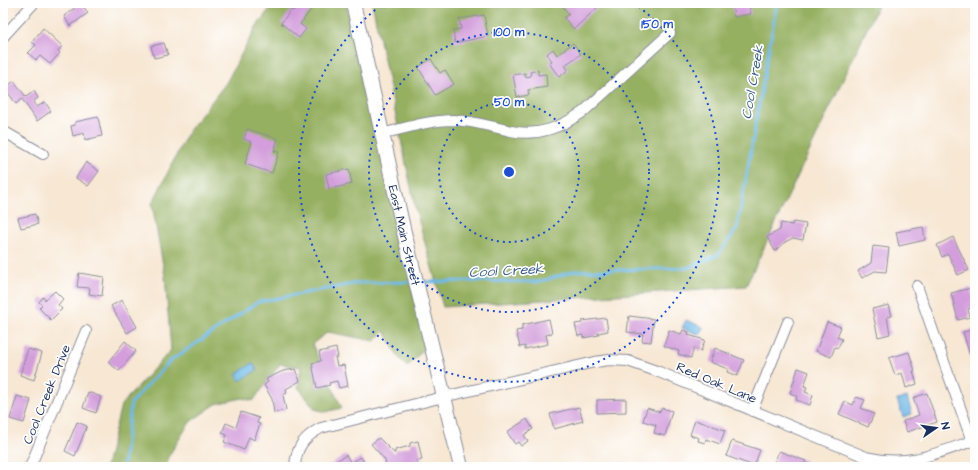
<svg xmlns="http://www.w3.org/2000/svg" width="978" height="470" font-family="'Architects Daughter',sans-serif">
<style>
.forest{fill:#96b062;stroke:#587060}
.water{fill:#6db9e6;stroke:#4474a2}
.lines{fill:none;stroke-linecap:round;stroke-linejoin:round}
.stream{stroke:#6db9e6;stroke-width:3}
.building{fill:#d39edb}
.minor-casing{stroke:#898b98;stroke-width:12}
.secondary-casing{stroke:#898b98;stroke-width:16}
.minor{stroke:#fff;stroke-width:10}
.secondary{stroke:#fff;stroke-width:14}
.ring{fill:none;stroke:#1d4ed8;stroke-width:2;stroke-dasharray:2 4}
.labels{text-anchor:middle;stroke-width:3.5;stroke-linejoin:round;paint-order:stroke}
.street-label{font-size:13px;fill:#1b2f5e;stroke:#fff}
.water-label{font-size:14px;font-style:italic;fill:#385f8e;stroke:#fff}
.centre{fill:#1d4ed8;stroke:#fff;stroke-width:2}
.ring-label{font-size:12px;text-anchor:middle;font-weight:bold;fill:#1d4ed8;stroke:#fff;stroke-width:3.5;stroke-linejoin:round;paint-order:stroke}
</style>
<rect width="100%" height="100%" fill="#fff"/>
<filter id="ink" filterUnits="userSpaceOnUse"><feTurbulence type="fractalNoise" baseFrequency=".025" numOctaves="2"/><feDisplacementMap in="SourceGraphic" scale="8" xChannelSelector="R" yChannelSelector="G"/><feConvolveMatrix kernelMatrix="1 2 1 2 8 2 1 2 1" color-interpolation-filters="sRGB"/></filter>
<filter id="wash" filterUnits="userSpaceOnUse"><feTurbulence type="fractalNoise" baseFrequency=".012" numOctaves="4" result="noise"/><feDisplacementMap in="SourceGraphic" scale="16" xChannelSelector="R" yChannelSelector="G"/><feGaussianBlur stdDeviation="0.9" result="paint"/><feColorMatrix in="noise" values="0 0 0 0 0 0 0 0 0 0 0 0 0 0 0 0 0 1.4 0 .05"/><feComposite in="paint" operator="in"/></filter>
<g filter="url(#wash)">
<rect width="100%" height="100%" fill="#f7e7d3"/>
<!-- forest -->
<g class="forest">
<polygon points="274,3 346,3 426,347 407,367 397,355 385,331 375,341 328,332 312,344 342,408 325,412 315,409 298,387 301,367 280,364 253,401 242,398 216,404 190,422 168,457 167,467 106,467 121,405 171,350 165,276 152,204 188,132 226,83 256,27"/>
<polygon points="372,3 879,3 746,286 443,307 416,211"/>
</g>
<!-- water -->
<g class="water">
<polygon points="686,320 703,327 700,335 682,328"/>
<polygon points="253,363 257,370 240,381 236,374"/>
<polygon points="907,397 912,414 903,417 897,400"/>
</g>
<g class="lines">
<!-- stream -->
<g class="stream">
<polyline points="420,282 467,281 539,282 574,271 687,268 718,255 737,229 777,3"/>
<polyline points="123,467 131,403 170,361 258,302 358,283 412,282"/>
</g>
</g>
<g id="blocks">
<!-- building -->
<g class="building">
<polygon points="81,3 88,13 70,26 64,16"/>
<polygon points="299,3 307,3 313,7 300,24 306,29 299,38 281,23 291,10 293,11"/>
<polygon points="567,3 571,3 573,5 575,3 595,3 598,7 574,29 564,18 569,14 563,7"/>
<polygon points="732,3 760,3 760,4 749,5 751,14 734,17"/>
<polygon points="484,15 488,36 455,43 453,30 461,29 459,19"/>
<polygon points="43,28 62,46 58,51 60,53 50,64 40,56 36,60 28,53 36,45 32,42"/>
<polygon points="164,43 168,55 154,58 151,46"/>
<polygon points="573,43 581,54 565,65 568,70 559,77 549,63 552,61 547,54 553,49 557,55"/>
<polygon points="431,59 440,73 445,70 454,84 435,95 418,67"/>
<polygon points="538,70 538,75 546,74 547,87 528,90 529,95 517,97 513,75 525,73 525,77 531,76 530,72"/>
<polygon points="14,81 26,97 34,91 38,98 33,102 37,107 45,102 51,111 37,121 22,99 16,104 5,88"/>
<polygon points="98,117 102,136 85,140 84,133 73,136 71,126 75,125 75,122"/>
<polygon points="247,129 278,139 274,151 279,152 272,173 245,164 252,142 244,139"/>
<polygon points="86,162 99,171 88,186 76,178"/>
<polygon points="349,169 352,184 329,189 326,174"/>
<polygon points="35,214 38,224 21,228 18,218"/>
<polygon points="793,222 806,224 803,240 793,238 785,242 775,251 767,237 780,230 781,223 792,225"/>
<polygon points="923,227 925,240 899,246 896,232"/>
<polygon points="953,237 969,270 958,275 948,254 942,257 937,245"/>
<polygon points="873,246 889,248 886,272 875,271 862,278 858,271 871,263"/>
<polygon points="79,273 104,277 102,296 89,294 90,288 77,287"/>
<polygon points="971,288 975,307 968,309 970,317 958,320 951,293"/>
<polygon points="55,291 63,299 58,305 62,309 51,320 39,308 42,305 39,302 43,297 45,300"/>
<polygon points="122,300 137,327 127,333 111,306"/>
<polygon points="889,305 892,316 887,317 890,334 878,337 872,309"/>
<polygon points="629,316 654,319 651,342 642,341 643,334 627,332"/>
<polygon points="606,318 608,331 598,333 599,335 583,338 583,335 578,336 575,324 582,323 582,321"/>
<polygon points="549,319 552,333 546,335 548,344 525,349 525,346 520,347 516,331 522,330 522,325"/>
<polygon points="827,322 841,327 837,337 842,339 838,348 835,347 831,357 816,351"/>
<polygon points="975,329 975,354 970,356 963,332"/>
<polygon points="669,330 681,334 683,330 689,332 688,335 705,340 701,351 694,348 691,358 678,354 679,351 664,346"/>
<polygon points="125,341 136,351 119,371 108,362"/>
<polygon points="336,348 338,357 335,357 337,366 344,365 348,386 339,388 337,381 329,383 330,385 317,388 312,363 321,361 319,352"/>
<polygon points="715,348 744,360 737,376 727,372 728,369 710,362"/>
<polygon points="28,349 42,353 34,380 20,375"/>
<polygon points="909,352 915,371 913,371 917,384 906,388 902,373 895,375 889,358"/>
<polygon points="798,368 809,372 804,386 807,387 805,392 813,395 810,405 796,400 797,396 790,393"/>
<polygon points="295,369 300,381 286,389 287,393 283,395 286,410 274,413 272,399 264,385 268,382 266,379 283,371"/>
<polygon points="88,392 101,397 96,413 83,408"/>
<polygon points="927,393 937,422 907,432 903,421 919,415 913,398"/>
<polygon points="17,396 31,400 24,423 10,419"/>
<polygon points="856,397 865,400 861,408 874,414 868,427 839,414 845,401 853,405"/>
<polygon points="626,399 626,412 597,413 597,400"/>
<polygon points="579,407 583,421 554,429 550,414"/>
<polygon points="647,408 660,412 662,408 672,411 665,436 654,433 656,425 643,421"/>
<polygon points="241,412 259,418 257,423 260,424 254,440 249,437 244,450 224,442 227,435 222,433 226,423 236,427"/>
<polygon points="527,419 533,429 524,435 528,441 521,446 518,442 515,444 507,432"/>
<polygon points="695,420 725,430 720,444 706,439 705,443 698,441 699,438 690,435"/>
<polygon points="77,422 87,426 75,456 65,451"/>
<polygon points="379,438 394,453 395,453 395,450 410,446 410,443 418,441 422,460 416,461 417,464 406,467 386,467 385,460 371,444"/>
<polygon points="732,441 760,450 754,466 726,456"/>
<polygon points="779,451 806,461 803,467 778,467 773,465"/>
<polygon points="346,455 351,463 361,457 367,467 327,467"/>
</g>
</g>
</g>
<g filter="url(#ink)">
<use href="#blocks" fill-opacity="0" stroke="#898b98" stroke-width="1"/>
<g class="lines">
<defs>
<g id="minor">
<polyline points="3,37 34,3"/>
<polyline points="3,131 43,154"/>
<path d="M382,134C405,128 430,120 454,120C474,121 492,127 511,131C539,137 561,127 583,112L670,33"/>
<polyline points="917,286 972,441"/>
<polyline points="752,411 788,322"/>
<polyline points="30,467 86,331"/>
<path d="M295,467C296,447 304,437 321,428L443,397L595,362L609,360L628,361L659,372L866,457C909,467 935,454 975,440"/>
</g>
<g id="secondary">
<path id="s1" d="M353,3L403,228L461,467"/>
</g>
</defs>
<!-- minor casing -->
<use href="#minor" class="minor-casing"/>
<!-- secondary casing -->
<use href="#secondary" class="secondary-casing"/>
<!-- minor -->
<use href="#minor" class="minor"/>
<!-- secondary -->
<use href="#secondary" class="secondary"/>
</g>
</g>
<!-- distance rings -->
<g class="ring">
<circle cx="509" cy="172" r="70"/>
<circle cx="509" cy="172" r="140"/>
<path d="M634 3A210 210 0 1 1 384 3"/>
</g>
<g class="labels">
<!-- street labels -->
<g class="street-label">
<text dy="5" stroke="none"><textPath href="#s1" startOffset="238">East Main Street</textPath></text>
<text transform="translate(717 382) rotate(23)" y="5">Red Oak Lane</text>
<text transform="translate(46 394) rotate(-68)" y="5">Cool Creek Drive</text>
</g>
<!-- water labels -->
<g class="water-label">
<text transform="translate(752 82) rotate(-80)" y="5">Cool Creek</text>
<text transform="translate(506 270) rotate(-3)" y="5">Cool Creek</text>
</g>
</g>
<circle cx="509" cy="172" r="6" class="centre"/>
<g class="ring-label">
<text x="657" y="28">150 m</text>
<text x="509" y="36">100 m</text>
<text x="509" y="106">50 m</text>
</g>
<!-- margin -->
<rect width="978" height="470" fill="none" stroke="#fff" stroke-width="16"/>
<!-- north arrow -->
<g transform="translate(936 428) rotate(77)" stroke="#ffffff" stroke-width="3" paint-order="stroke">
<path d="M0-3L7 15L0 10L-7 15Z" fill="#1b2f5e"/>
<text y="-6" font-size="11" font-weight="bold" text-anchor="middle" fill="#1b2f5e">N</text>
</g>
</svg>
